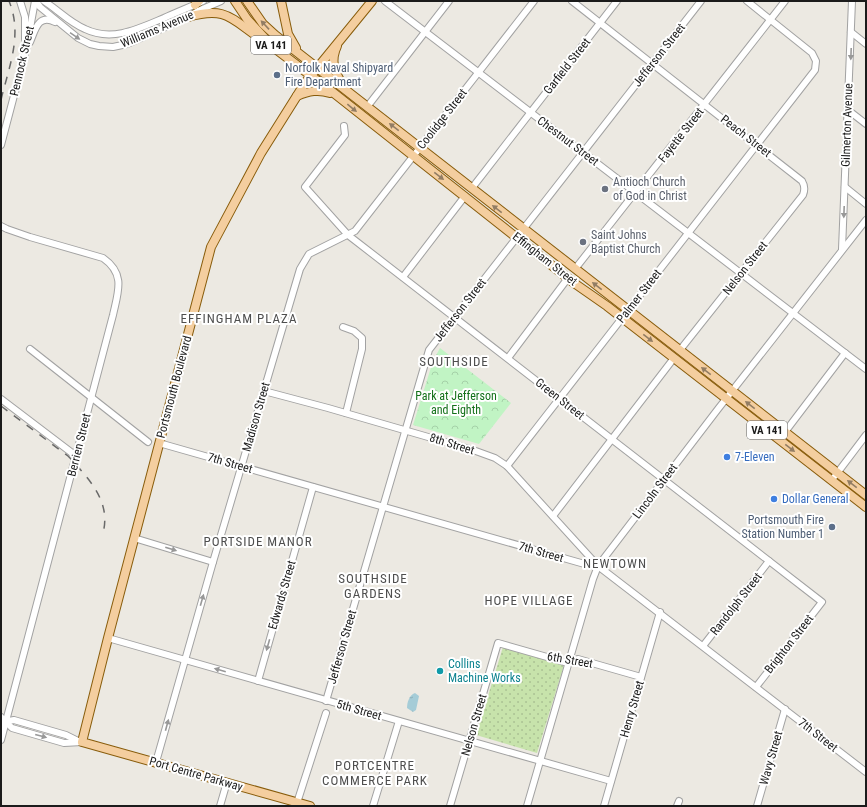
<svg xmlns="http://www.w3.org/2000/svg" width="867" height="807" font-family="'Roboto Condensed',sans-serif">
<style>
.grass{fill:url(#grass-dots)}
.park{fill:url(#park-crowns)}
.water{fill:url(#water-ripples)}
.lines{fill:none;stroke-linecap:round;stroke-linejoin:round}
.minor-casing{stroke:#a2a2a2;stroke-width:8}
.major-casing{stroke:#885c0b;stroke-width:10}
.minor{stroke:#fff;stroke-width:6}
.major{stroke:#f4ce9f;stroke-width:8}
.rail{stroke:#696969;stroke-width:1.5;stroke-dasharray:8 8;stroke-linecap:butt}
.oneway{fill:#927d64}
.oneway2{fill:#989898}
.service-dot{fill:#5c6f8a;stroke:#fff;stroke-width:1.5}
.worship-dot{fill:#6b7280;stroke:#fff;stroke-width:1.5}
.shop-dot{fill:#3f7fe0;stroke:#fff;stroke-width:1.5}
.culture-dot{fill:#0f9aa8;stroke:#fff;stroke-width:1.5}
.labels{text-anchor:middle;stroke-width:4;stroke-linejoin:round;paint-order:stroke}
.shield{fill:#fff;stroke:#5f5f5f;stroke-width:1}
.shield-label{font-size:11px;font-weight:bold;fill:#1b1b1b}
.street-label{font-size:12px;fill:#1b1b1b;stroke:#fff}
.service-label{font-size:12px;fill:#4e5e75;stroke:#fff;text-anchor:start}
.worship-label{font-size:12px;fill:#5b616d;stroke:#fff;text-anchor:start}
.park-label{font-size:12px;fill:#137019;stroke:#fff}
.shop-label{font-size:12px;fill:#366cbe;stroke:#fff;text-anchor:start}
.culture-label{font-size:12px;fill:#0d838f;stroke:#fff;text-anchor:start}
.neighbourhood-label{font-size:13px;letter-spacing:1px;fill:#4e4e4e;stroke:#fff}
</style>
<defs>
<pattern id="grass-dots" width="8" height="8" patternUnits="userSpaceOnUse"><rect width="8" height="8" fill="#c7e3ab"/><path d="M2 2h.1M6 6h.1" fill="none" stroke="#aac293" stroke-width="1.8" stroke-linecap="round"/></pattern>
<pattern id="park-crowns" width="20" height="18" patternUnits="userSpaceOnUse"><rect width="20" height="18" fill="#c1f4c4"/><path d="M2 6a3 3 0 1 1 6 0M12 15a3 3 0 1 1 6 0" fill="none" stroke="#a5d1a8"/></pattern>
<pattern id="water-ripples" width="26" height="14" patternUnits="userSpaceOnUse"><rect width="26" height="14" fill="#a5ccd7"/><path d="M2 4q2-2 4 0t4 0M15 11q2-2 4 0t4 0" fill="none" stroke="#8dafb8"/></pattern>
</defs>
<rect width="100%" height="100%" fill="#ece9e2"/>
<!-- grass -->
<polygon class="grass" points="503,647 564,665 537,753 476,735"/>
<!-- park -->
<polygon class="park" points="440,348 511,403 479,444 413,425 433,361"/>
<!-- water -->
<path class="water" d="M415,693L419,696L416,710L413,712L407,708C407,703 409,695 415,693Z"/>
<g class="lines">
<defs>
<g id="minor">
<polyline points="20,1 25,17 25,39"/>
<polyline points="36,1 40,7 78,38 90,44 99,46 113,47 127,44 188,17 198,11 221,1"/>
<path d="M44,1C58,10 70,23 85,29C112,42 138,29 164,18C177,12 190,7 203,1"/>
<polyline points="385,1 866,369"/>
<path d="M572,1L802,181C805,186 805,190 803,195L680,350"/>
<polyline points="851,32 866,44"/>
<path d="M30,42C35,31 38,13 55,22"/>
<polyline points="367,107 449,1"/>
<polyline points="848,110 866,124"/>
<polyline points="344,126 345,135 305,187 348,235 822,602 756,687"/>
<polyline points="1,145 26,50 35,1"/>
<polyline points="845,187 866,204"/>
<polyline points="472,188 617,1"/>
<path d="M1,226L7,229L30,237L103,258C126,274 118,292 113,315L1,740"/>
<polyline points="842,249 852,1"/>
<polyline points="575,269 785,1"/>
<polyline points="403,277 465,196"/>
<polyline points="343,327 354,331 362,338 362,349 346,413"/>
<polyline points="30,349 148,442"/>
<polyline points="508,358 568,278"/>
<polyline points="264,391 328,408 473,450 495,458 507,466 598,566 866,772"/>
<polyline points="1,399 76,456"/>
<polyline points="785,432 845,353"/>
<polyline points="159,443 588,565 598,566"/>
<polyline points="507,466 815,70 816,61 812,53 747,1"/>
<polyline points="835,476 866,435"/>
<polyline points="553,516 674,358"/>
<polyline points="134,538 213,562"/>
<polyline points="108,638 611,781"/>
<polyline points="703,646 769,561"/>
<polyline points="258,681 313,487"/>
<polyline points="326,701 429,350 701,1"/>
<polyline points="1,717 12,728 64,743 82,742"/>
<polyline points="3,722 14,720 66,735 80,742"/>
<polyline points="156,762 213,562 300,269 309,254 355,231 534,1"/>
<polyline points="220,806 227,782"/>
<polyline points="296,806 326,713"/>
<polyline points="373,806 399,721"/>
<polyline points="450,806 498,643 568,663 578,659 641,677"/>
<polyline points="527,806 593,579 598,566 718,409 866,220"/>
<polyline points="604,806 660,612"/>
<polyline points="677,806 679,801"/>
<polyline points="757,806 785,709"/>
</g>
<g id="major">
<polyline points="235,1 247,19 273,47 335,94 574,283 607,306 866,507"/>
<polyline points="247,1 263,24 275,35 866,495"/>
<polyline points="281,1 288,34 296,48"/>
<polyline points="195,5 199,1"/>
<path d="M188,17C227,6 231,19 261,39"/>
<path d="M337,46C330,61 334,72 343,85"/>
<path d="M297,96C309,91 318,89 330,93"/>
<polyline points="310,806 82,742 108,638 211,247 261,153 305,83 372,1"/>
</g>
</defs>
<!-- minor casing -->
<use href="#minor" class="minor-casing"/>
<!-- major casing -->
<use href="#major" class="major-casing"/>
<!-- minor -->
<use href="#minor" class="minor"/>
<!-- major -->
<use href="#major" class="major"/>
<!-- rail -->
<g class="rail">
<path d="M1,100C9,66 23,35 9,1"/>
<path d="M1,406L68,456C74,462 79,468 85,475C99,492 109,510 103,533"/>
</g>
</g>
<!-- one-way arrows -->
<defs><path id="oneway-solid" d="M-6-.8H1V-3.2L6.5 0L1 3.2V.8H-6Z"/></defs>
<g class="oneway">
<use href="#oneway-solid" transform="translate(265 25) rotate(-133)"/>
<use href="#oneway-solid" transform="translate(352 108) rotate(39)"/>
<use href="#oneway-solid" transform="translate(394 127) rotate(-143)"/>
<use href="#oneway-solid" transform="translate(439 176) rotate(38)"/>
<use href="#oneway-solid" transform="translate(497 209) rotate(-142)"/>
<use href="#oneway-solid" transform="translate(597 286) rotate(-142)"/>
<use href="#oneway-solid" transform="translate(648 338) rotate(38)"/>
<use href="#oneway-solid" transform="translate(706 371) rotate(-142)"/>
<use href="#oneway-solid" transform="translate(750 405) rotate(-142)"/>
<use href="#oneway-solid" transform="translate(790 448) rotate(38)"/>
<use href="#oneway-solid" transform="translate(852 484) rotate(-142)"/>
</g>
<g class="oneway2">
<use href="#oneway-solid" transform="translate(75 36) rotate(34)"/>
<use href="#oneway-solid" transform="translate(851 54) rotate(92)"/>
<use href="#oneway-solid" transform="translate(844 212) rotate(92)"/>
<use href="#oneway-solid" transform="translate(171 549) rotate(17)"/>
<use href="#oneway-solid" transform="translate(202 600) rotate(-74)"/>
<use href="#oneway-solid" transform="translate(268 645) rotate(106)"/>
<use href="#oneway-solid" transform="translate(220 670) rotate(-164)"/>
<use href="#oneway-solid" transform="translate(167 725) rotate(-75)"/>
<use href="#oneway-solid" transform="translate(41 736) rotate(15)"/>
</g>
<!-- markers -->
<g class="service-dot">
<circle cx="277" cy="75" r="4"/>
<circle cx="832" cy="527" r="4"/>
</g>
<g class="worship-dot">
<circle cx="605" cy="189" r="4"/>
<circle cx="583" cy="242" r="4"/>
</g>
<g class="shop-dot">
<circle cx="727" cy="457" r="4"/>
<circle cx="774" cy="499" r="4"/>
</g>
<circle class="culture-dot" cx="440" cy="671" r="4"/>
<g class="labels">
<!-- shield labels -->
<g class="shield">
<rect x="251" y="36" width="40" height="18" rx="3"/>
<rect x="747" y="421" width="40" height="18" rx="3"/>
</g>
<g class="shield-label">
<text x="271" y="49">VA 141</text>
<text x="767" y="434">VA 141</text>
</g>
<!-- street labels -->
<g class="street-label">
<text transform="translate(157 29) rotate(-23)" y="4">Williams Avenue</text>
<text transform="translate(659 55) rotate(-52)" y="4">Jefferson Street</text>
<text transform="translate(22 61) rotate(-77)" y="4">Pennock Street</text>
<text transform="translate(567 66) rotate(-52)" y="4">Garfield Street</text>
<text transform="translate(442 119) rotate(-52)" y="4">Coolidge Street</text>
<text transform="translate(847 125) rotate(-88)" y="4">Gilmerton Avenue</text>
<text transform="translate(681 135) rotate(-52)" y="4">Fayette Street</text>
<text transform="translate(746 136) rotate(38)" y="4">Peach Street</text>
<text transform="translate(568 141) rotate(37)" y="4">Chestnut Street</text>
<text transform="translate(545 259) rotate(38)" y="4">Effingham Street</text>
<text transform="translate(745 268) rotate(-52)" y="4">Nelson Street</text>
<text transform="translate(639 296) rotate(-52)" y="4">Palmer Street</text>
<text transform="translate(460 310) rotate(-52)" y="4">Jefferson Street</text>
<text transform="translate(174 387) rotate(-75)" y="4">Portsmouth Boulevard</text>
<text transform="translate(560 399) rotate(38)" y="4">Green Street</text>
<text transform="translate(256 417) rotate(-74)" y="4">Madison Street</text>
<text transform="translate(452 444) rotate(17)" y="4">8th Street</text>
<text transform="translate(79 445) rotate(-76)" y="4">Berrien Street</text>
<text transform="translate(230 463) rotate(16)" y="4">7th Street</text>
<text transform="translate(655 491) rotate(-53)" y="4">Lincoln Street</text>
<text transform="translate(541 552) rotate(16)" y="4">7th Street</text>
<text transform="translate(282 595) rotate(-74)" y="4">Edwards Street</text>
<text transform="translate(736 604) rotate(-52)" y="4">Randolph Street</text>
<text transform="translate(789 644) rotate(-52)" y="4">Brighton Street</text>
<text transform="translate(342 647) rotate(-74)" y="4">Jefferson Street</text>
<text transform="translate(570 660) rotate(10)" y="4">6th Street</text>
<text transform="translate(632 709) rotate(-74)" y="4">Henry Street</text>
<text transform="translate(359 710) rotate(16)" y="4">5th Street</text>
<text transform="translate(474 725) rotate(-74)" y="4">Nelson Street</text>
<text transform="translate(818 735) rotate(38)" y="4">7th Street</text>
<text transform="translate(771 758) rotate(-74)" y="4">Wavy Street</text>
<text transform="translate(196 774) rotate(16)" y="4">Port Centre Parkway</text>
</g>
<!-- service labels -->
<g class="service-label">
<text x="285" y="72">Norfolk Naval Shipyard<tspan x="285" dy="14">Fire Department</tspan></text>
<text x="824" y="524" text-anchor="end">Portsmouth Fire<tspan x="824" dy="14">Station Number 1</tspan></text>
</g>
<!-- worship labels -->
<g class="worship-label">
<text x="613" y="186">Antioch Church<tspan x="613" dy="14">of God in Christ</tspan></text>
<text x="591" y="239">Saint Johns<tspan x="591" dy="14">Baptist Church</tspan></text>
</g>
<!-- park labels -->
<g class="park-label">
<text x="456" y="400">Park at Jefferson<tspan x="456" dy="14">and Eighth</tspan></text>
</g>
<!-- shop labels -->
<g class="shop-label">
<text x="735" y="461">7-Eleven</text>
<text x="782" y="503">Dollar General</text>
</g>
<!-- culture labels -->
<g class="culture-label">
<text x="448" y="668">Collins<tspan x="448" dy="14">Machine Works</tspan></text>
</g>
<!-- neighbourhood labels -->
<g class="neighbourhood-label">
<text x="239" y="323">EFFINGHAM PLAZA</text>
<text x="454" y="366">SOUTHSIDE</text>
<text x="258" y="546">PORTSIDE MANOR</text>
<text x="615" y="568">NEWTOWN</text>
<text x="373" y="583">SOUTHSIDE<tspan x="373" dy="15">GARDENS</tspan></text>
<text x="529" y="605">HOPE VILLAGE</text>
<text x="375" y="770">PORTCENTRE<tspan x="375" dy="15">COMMERCE PARK</tspan></text>
</g>
</g>
<!-- border -->
<rect width="867" height="807" fill="none" stroke="#1b1b1b" stroke-width="4"/>
</svg>
